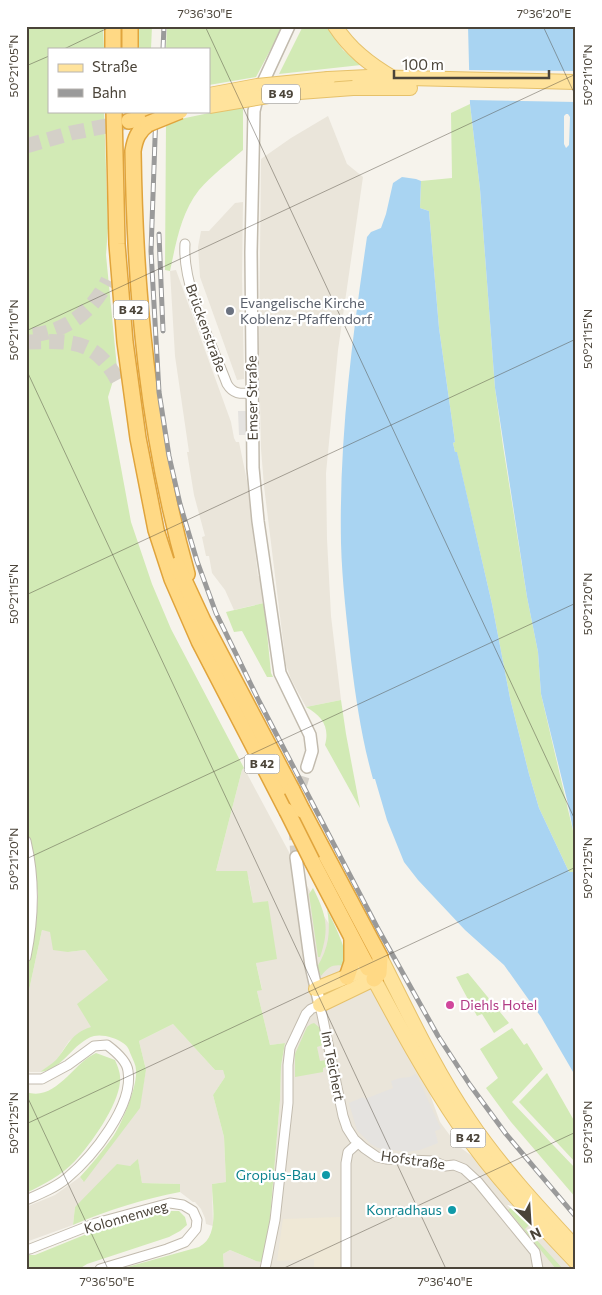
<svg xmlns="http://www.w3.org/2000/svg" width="602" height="1295" font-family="Commissioner,sans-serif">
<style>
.residential{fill:#eae5da}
.education{fill:#efe8d6}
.green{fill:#d2eab5}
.parking{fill:#e5e3e0}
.water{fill:#a9d4f2;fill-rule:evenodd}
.pier{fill:#f6f3ec}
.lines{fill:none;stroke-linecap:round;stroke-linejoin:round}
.tertiary-tunnel{stroke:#d4d0c8;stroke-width:11;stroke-dasharray:11 5.5;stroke-linecap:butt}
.trunk-tunnel{stroke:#d4d0c8;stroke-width:15;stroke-dasharray:15 8;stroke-linecap:butt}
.minor-casing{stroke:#c2bbae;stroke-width:11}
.tertiary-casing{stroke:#c2bbae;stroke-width:14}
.primary-casing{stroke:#e6c16a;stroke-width:16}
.trunk-casing{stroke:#e0a43c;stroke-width:18}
.minor{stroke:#fff;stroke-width:9}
.tertiary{stroke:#fff;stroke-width:11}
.primary{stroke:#ffe39c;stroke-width:14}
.trunk{stroke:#ffd985;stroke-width:15}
.rail-casing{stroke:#9a9a9a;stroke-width:5}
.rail{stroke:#fff;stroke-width:3;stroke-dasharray:9;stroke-linecap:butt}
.primary-bridge-casing{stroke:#e6c16a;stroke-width:16;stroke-linecap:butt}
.trunk-bridge-casing{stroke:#e0a43c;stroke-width:18;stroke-linecap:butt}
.primary-bridge{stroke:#ffe39c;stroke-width:14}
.trunk-bridge{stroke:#ffd985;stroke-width:15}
.ticks{fill:none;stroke:#4b4439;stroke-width:1;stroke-opacity:0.45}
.worship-dot{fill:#6b7280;stroke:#fff;stroke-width:2}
.hotel-dot{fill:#d1479c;stroke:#fff;stroke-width:2}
.culture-dot{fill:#0f9aa8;stroke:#fff;stroke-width:2}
.labels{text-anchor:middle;stroke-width:4.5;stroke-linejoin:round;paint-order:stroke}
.shield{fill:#fff;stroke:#817c74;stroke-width:1}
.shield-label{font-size:12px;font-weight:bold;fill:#4b4439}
.worship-label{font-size:14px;fill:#5b616d;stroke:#fff;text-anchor:start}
.street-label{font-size:14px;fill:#4b4439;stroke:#fff}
.hotel-label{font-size:14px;fill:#b23c85;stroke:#fff;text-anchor:start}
.culture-label{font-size:14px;fill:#0d838f;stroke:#fff;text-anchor:end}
.neatline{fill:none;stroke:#4b4439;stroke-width:2}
.ticks-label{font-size:12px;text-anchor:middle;fill:#4b4439}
</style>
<rect width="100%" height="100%" fill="#f6f3ec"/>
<!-- residential -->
<g class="residential">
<polygon points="328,116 347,164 363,177 338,350 326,473 327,539 331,616 341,700 306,707 291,679 286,665 264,486 261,449 259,350 261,159 291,138"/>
<polygon points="243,202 242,276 244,379 237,380 200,277 198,247 201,231 209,231 235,203"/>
<polygon points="176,270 231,422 234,438 236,442 239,442 247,481 258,576 261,576 264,603 234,610 225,590 212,573 209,556 206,556 202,537 205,536 194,495 187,452 189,452 175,356 170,271"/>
<polygon points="244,768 320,910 378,1000 406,1053 427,1086 440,1122 457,1145 476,1159 536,1230 572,1269 224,1269 223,1254 230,1250 256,1261 262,1261 270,1219 280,1100 281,1066 285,1043 270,1045 257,991 262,989 256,963 268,901 253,904 249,879 216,871 242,770"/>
<polygon points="42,930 50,931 68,952 85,950 108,980 91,1027 69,1041 56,1061 40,1072 30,1072 26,1070 26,1004"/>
<polygon points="173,1024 215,1070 223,1069 225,1077 213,1095 224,1137 226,1182 212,1184 213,1226 206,1224 205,1218 201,1209 195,1202 193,1202 180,1192 179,1184 142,1183 138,1160 75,1207 73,1225 26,1242 26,1207 55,1195 80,1177 83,1181 139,1108 146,1070 139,1041"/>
</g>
<!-- education -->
<polygon class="education" points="340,1217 341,1269 314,1269 314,1259 277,1261 283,1219"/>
<!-- green -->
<g class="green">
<path d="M26,26H103L104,49H49V111H104L108,228L106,255L117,368L108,397L131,522L152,584L171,629L244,768L242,770L216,871H247L253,903L268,901L277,959L256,963L262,990L257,991L270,1045L285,1043L281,1066L280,1100L270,1219L262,1262L256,1261L230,1250L223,1254L224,1269H120L199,1247C220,1236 212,1204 212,1184L226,1182L224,1137L213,1095L225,1077L223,1070H215L173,1024L139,1041L146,1070L140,1108L84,1182L80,1177C91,1165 102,1152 112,1138C121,1126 138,1085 136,1070C136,1065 133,1060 131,1055C129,1050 128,1046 123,1043C116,1038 103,1034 94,1036C73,1042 63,1070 40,1072C45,1068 52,1064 56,1060C69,1045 70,1034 91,1027L77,1004L108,980L85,950L68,952L53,950L50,932L42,930L26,1004V975L36,925L38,893L33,870L26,944Z"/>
<polygon points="139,26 152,26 151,49 139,49"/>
<polygon points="167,26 283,26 256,77 209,85 209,49 166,49"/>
<polygon points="303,26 326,26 343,50 361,65 279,74"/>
<polygon points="470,104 480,189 495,388 503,446 527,597 538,652 541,694 574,835 576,869 574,872 569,872 539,808 529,774 510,698 492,604 457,453 455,452 453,443 455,442 439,328 429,211 420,208 421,181 452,178 451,113"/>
<path d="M243,106V150C228,163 212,175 199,190C181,213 176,243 170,271L165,270L166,122Z"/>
<polygon points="264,603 271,673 273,677 267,677 242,631 234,632 226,612"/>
<path d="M341,700L346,734L360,808L325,745C330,727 322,716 306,707Z"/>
<path d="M313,888C326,914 330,928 320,957H318L309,894Z"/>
<path d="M327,909C335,927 347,947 346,966C333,964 329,966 321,976L317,967C329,948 331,931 327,909Z"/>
<polygon points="468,973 509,1023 494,1033 482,1014 477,1016 456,977"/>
<polygon points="314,1023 320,1028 323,1045 317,1047 320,1061 326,1060 326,1067 323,1068 323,1072 295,1077 295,1054 307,1027 311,1024"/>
<polygon points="512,1028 524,1045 527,1043 543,1069 512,1102 576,1169 576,1198 511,1122 486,1088 498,1078 480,1049"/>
<path d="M96,1053L115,1060C118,1067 121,1074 120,1082C118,1106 91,1144 75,1161C62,1175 43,1185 26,1193V1092C56,1102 73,1063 96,1053Z"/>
<polygon points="547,1073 576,1124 576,1163 519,1102"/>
<path d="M138,1159L142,1183L180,1184V1192C144,1199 108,1210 73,1225L75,1207L117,1164L130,1166Z"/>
<polygon points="513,1206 529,1225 525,1229 532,1237 533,1236 563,1269 556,1269 508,1210"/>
<polygon points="168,1211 179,1211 185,1217 187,1225 180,1231 169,1237 87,1264 79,1269 26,1269 26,1255 35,1255 99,1229"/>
</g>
<!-- parking -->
<g class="parking">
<polygon points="238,411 247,411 248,435 239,435"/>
<polygon points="416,1074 441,1129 435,1131 438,1143 420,1150 407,1152 378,1148 371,1144 357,1130 349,1103 363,1097 365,1099 393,1088 391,1081 400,1078 410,1077"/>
</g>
<!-- water -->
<g class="water">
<path d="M468,26H576V861L574,835L568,804L541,694L538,652L527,597L495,388L480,189L470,104ZM568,114L570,117L569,145L566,148L564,144V116L566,114Z"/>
<path d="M402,177L416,179L421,181L420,208L429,211L439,328L455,442L453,443L455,452H457L492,604L510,698L529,774L539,808L569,872H574L576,869V1077L541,1017L504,965L465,930L418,880L404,862L387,820L375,779H373C362,740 356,700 351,660C347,621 342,582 341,543C339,440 352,339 367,237L371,232L381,228L386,214L393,183Z"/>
</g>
<!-- pier -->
<polygon class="pier" points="467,70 576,71 576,102 468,100"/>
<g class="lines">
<!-- tertiary-tunnel -->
<g class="tertiary-tunnel">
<polyline points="296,803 307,767"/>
<polyline points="294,829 296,857"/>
</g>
<!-- trunk-tunnel -->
<g class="trunk-tunnel">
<polyline points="26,146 71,133 127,122"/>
<path d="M33,335C67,331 93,311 108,280"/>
<path d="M26,342C70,341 95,338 118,381"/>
</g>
<defs>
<g id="minor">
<path d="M185,244C182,286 212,344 227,384C233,394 240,394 251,393"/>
<path d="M26,841C35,879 34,918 26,957"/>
<path d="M26,1079H42L68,1065L94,1046L107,1045C115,1051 127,1061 128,1071C134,1106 92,1157 67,1178C55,1188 40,1194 26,1200"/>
<polyline points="26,1250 30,1249 96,1223 170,1203 183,1205 193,1211 197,1220 196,1229 185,1242 167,1249 100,1269"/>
<polyline points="265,1269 275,1220 288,1103 288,1065 290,1048 306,1014 311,1009 320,1005 343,1116 347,1128 354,1139 364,1148 377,1157 386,1159 433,1161 445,1166 454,1165 464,1169 478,1182 535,1252 538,1269"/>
<polyline points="346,1269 346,1163 348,1152 358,1143"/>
</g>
<g id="tertiary">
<polyline points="289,26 259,91 254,111 251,252 253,468 258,521 280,673 310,735 312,751 307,767"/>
<polyline points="296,857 311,966 320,1005"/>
</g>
<g id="primary">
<path d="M335,26C350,49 369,64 393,78"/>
<polyline points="328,79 368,77 576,82"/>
<polyline points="353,88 410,88"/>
<path d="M380,957C408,1012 434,1069 469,1120C500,1166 538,1207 576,1248"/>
<path d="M369,970C398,1024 426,1076 460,1126C493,1175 535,1219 576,1262"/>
<polyline points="316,989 368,968 376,968"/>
<polyline points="320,1005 374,979"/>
</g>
<g id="trunk">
<polyline points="113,26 113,49"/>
<polyline points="130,26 130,49"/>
<polyline points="114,111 117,244 125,342 138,438 156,530 172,579 199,641 287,811"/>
<polyline points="129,121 149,117"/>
<path d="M148,124C138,131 135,139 133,151C135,294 148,436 187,574"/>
<polyline points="177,565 203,621 292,790"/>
<polyline points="302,810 380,957 379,973 374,979"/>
<polyline points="312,861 368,968"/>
<polyline points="347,977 352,962 352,939"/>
</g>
</defs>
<!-- minor casing -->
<use href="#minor" class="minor-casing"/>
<!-- tertiary casing -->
<use href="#tertiary" class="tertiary-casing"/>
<!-- primary casing -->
<use href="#primary" class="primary-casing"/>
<!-- trunk casing -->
<use href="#trunk" class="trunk-casing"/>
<!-- minor -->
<use href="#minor" class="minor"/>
<!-- tertiary -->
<use href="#tertiary" class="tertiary"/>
<!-- primary -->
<use href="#primary" class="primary"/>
<!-- trunk -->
<use href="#trunk" class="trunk"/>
<defs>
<g id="rail">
<polyline points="163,49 164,26"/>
<polyline points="156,111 151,251 159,392 169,456 180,504 197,561 216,613 259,701 377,927 438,1036 470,1085 506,1134 576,1217"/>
<polyline points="159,234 163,331"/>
</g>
</defs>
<!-- rail casing -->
<use href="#rail" class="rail-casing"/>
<!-- rail -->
<use href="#rail" class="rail"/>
<defs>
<g id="primary-bridge">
<polyline points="209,95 257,86 328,79"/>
<polyline points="209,106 286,93 353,88"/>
</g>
<g id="trunk-bridge">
<polyline points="148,124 180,111"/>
<polyline points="292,790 302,810"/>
<polyline points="287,811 312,861"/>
</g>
</defs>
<!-- primary-bridge casing -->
<use href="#primary-bridge" class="primary-bridge-casing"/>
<!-- trunk-bridge casing -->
<use href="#trunk-bridge" class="trunk-bridge-casing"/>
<!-- primary-bridge -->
<use href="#primary-bridge" class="primary-bridge"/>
<!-- trunk-bridge -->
<use href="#trunk-bridge" class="trunk-bridge"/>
</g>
<!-- ticks -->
<path class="ticks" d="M205,26L576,822M543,26L576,97M64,49L112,26M26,66L49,56M26,331L576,74M26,369L446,1269M26,595L576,339M26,859L576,603M26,1094L108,1269M26,1124L576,867M282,1269L576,1132"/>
<!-- markers -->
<circle class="worship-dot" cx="230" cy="311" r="5"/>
<circle class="hotel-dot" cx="450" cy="1005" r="5"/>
<g class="culture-dot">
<circle cx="326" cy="1175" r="5"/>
<circle cx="452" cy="1210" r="5"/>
</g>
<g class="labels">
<!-- shield labels -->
<g class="shield">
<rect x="262" y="84.5" width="38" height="19" rx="4"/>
<rect x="113.5" y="300.5" width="35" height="19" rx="4"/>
<rect x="244.5" y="754.5" width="35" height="19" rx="4"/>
<rect x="450.5" y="1128.5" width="35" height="19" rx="4"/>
</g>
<g class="shield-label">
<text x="281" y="98">B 49</text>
<text x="131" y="314">B 42</text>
<text x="262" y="768">B 42</text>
<text x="468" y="1142">B 42</text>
</g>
<!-- worship labels -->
<g class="worship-label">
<text x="240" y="308">Evangelische Kirche<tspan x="240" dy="16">Koblenz-Pfaffendorf</tspan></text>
</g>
<!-- street labels -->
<g class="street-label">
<text transform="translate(206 328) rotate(70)" y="5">Brückenstraße</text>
<text transform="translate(252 398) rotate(-91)" y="5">Emser Straße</text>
<text transform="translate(333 1066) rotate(79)" y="5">Im Teichert</text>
<text transform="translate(413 1160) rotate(8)" y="5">Hofstraße</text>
<text transform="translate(126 1217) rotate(-16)" y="5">Kolonnenweg</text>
</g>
<!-- hotel labels -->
<g class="hotel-label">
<text x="460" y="1010">Diehls Hotel</text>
</g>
<!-- culture labels -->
<g class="culture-label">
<text x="316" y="1180">Gropius-Bau</text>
<text x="442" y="1215">Konradhaus</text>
</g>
</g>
<!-- border -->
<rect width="602" height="1295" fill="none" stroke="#ffffff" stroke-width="55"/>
<!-- legend -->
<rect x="48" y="48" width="162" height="65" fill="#ffffff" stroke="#b7b4b0"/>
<rect x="58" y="64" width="25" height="8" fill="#ffe39c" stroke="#b7b4b0"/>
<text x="92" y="72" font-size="15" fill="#4b4439">Straße</text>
<rect x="58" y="89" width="25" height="8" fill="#9a9a9a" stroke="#b7b4b0"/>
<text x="92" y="98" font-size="15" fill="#4b4439">Bahn</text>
<!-- north arrow -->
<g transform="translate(530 1222) rotate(155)" stroke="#ffffff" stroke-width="4" paint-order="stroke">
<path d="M0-4L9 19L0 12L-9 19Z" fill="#4b4439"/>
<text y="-8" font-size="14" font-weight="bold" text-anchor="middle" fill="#4b4439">N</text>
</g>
<!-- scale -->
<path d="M394 70v8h155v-8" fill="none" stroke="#4b4439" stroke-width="2.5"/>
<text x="402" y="70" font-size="15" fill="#4b4439" stroke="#ffffff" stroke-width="4" paint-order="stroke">100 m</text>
<rect x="28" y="28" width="546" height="1240" class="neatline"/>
<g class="ticks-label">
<text x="205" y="18">7°36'30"E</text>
<text x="544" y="18">7°36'20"E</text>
<text transform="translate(14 66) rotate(-90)" y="4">50°21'05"N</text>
<text transform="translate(588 75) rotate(-90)" y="4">50°21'10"N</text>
<text transform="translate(14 330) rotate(-90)" y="4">50°21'10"N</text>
<text transform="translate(588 339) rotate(-90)" y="4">50°21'15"N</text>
<text transform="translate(14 594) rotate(-90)" y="4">50°21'15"N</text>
<text transform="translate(588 604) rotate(-90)" y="4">50°21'20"N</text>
<text transform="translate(14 859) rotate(-90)" y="4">50°21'20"N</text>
<text transform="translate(588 868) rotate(-90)" y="4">50°21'25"N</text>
<text transform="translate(14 1123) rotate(-90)" y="4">50°21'25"N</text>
<text transform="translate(588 1132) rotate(-90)" y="4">50°21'30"N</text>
<text x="107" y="1286">7°36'50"E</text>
<text x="445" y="1286">7°36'40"E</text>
</g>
</svg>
